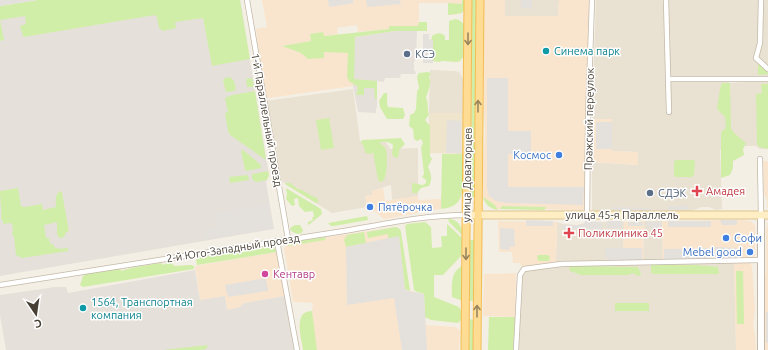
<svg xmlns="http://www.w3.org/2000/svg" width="768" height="350" font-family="Ubuntu,sans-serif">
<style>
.residential{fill:#e9e1d2}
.commercial{fill:#f9e5cd}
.industrial{fill:#e6e0da}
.education{fill:#efe4cc}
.green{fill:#d1eea8}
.parking{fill:#e4e1dd}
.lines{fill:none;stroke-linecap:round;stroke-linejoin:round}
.minor-casing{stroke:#c4b9a9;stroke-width:6}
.tertiary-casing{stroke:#c4b9a9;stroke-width:8}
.secondary-casing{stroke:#dcc590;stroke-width:9}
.primary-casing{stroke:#f2bd55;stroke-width:9}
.minor{stroke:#fff;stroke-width:4.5}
.tertiary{stroke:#fff;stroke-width:6}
.secondary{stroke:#ffeec4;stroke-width:7}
.primary{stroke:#ffdc93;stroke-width:7}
.oneway{stroke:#9a865e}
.culture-dot{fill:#0f9aa8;stroke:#fff;stroke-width:1.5}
.service-dot{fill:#5c6f8a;stroke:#fff;stroke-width:1.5}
.shop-dot{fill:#3f7fe0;stroke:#fff;stroke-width:1.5}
.health-dot{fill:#e0444e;stroke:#fff;stroke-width:1.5}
.hotel-dot{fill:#d1479c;stroke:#fff;stroke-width:1.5}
.labels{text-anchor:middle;stroke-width:3;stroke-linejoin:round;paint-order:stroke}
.culture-label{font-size:11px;fill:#0d838f;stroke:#fff;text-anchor:start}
.service-label{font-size:11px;fill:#4e5e75;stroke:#fff;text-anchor:start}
.street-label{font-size:11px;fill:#473f33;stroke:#fff}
.shop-label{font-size:11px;fill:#366cbe;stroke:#fff;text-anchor:end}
.health-label{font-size:11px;fill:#be3a42;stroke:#fff;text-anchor:start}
.hotel-label{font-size:11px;fill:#b23c85;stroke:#fff;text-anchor:start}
</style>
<rect width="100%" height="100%" fill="#f4efe4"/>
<!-- residential -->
<g class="residential">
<polygon points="505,0 559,0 558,16 505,16"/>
<polygon points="596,0 768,0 768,77 729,79 729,83 768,81 768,149 760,149 756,146 731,146 731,149 720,150 722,209 716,210 709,207 702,207 691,211 594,211 592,210 592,162 637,165 638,152 612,151 612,120 592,119"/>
<polygon points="430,70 455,71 459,72 461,75 463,79 463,113 429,113"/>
<polygon points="353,89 360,141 386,142 390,149 418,148 418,196 392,200 391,185 372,191 372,195 365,196 367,207 332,213 285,184 281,180 266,101"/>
<polygon points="644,221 662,221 663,261 643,261"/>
<polygon points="557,222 563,224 577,225 589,222 624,222 623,261 556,264"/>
<polygon points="734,261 736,350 517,350 521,276 525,270 564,265"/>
</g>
<!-- commercial -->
<g class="commercial">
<polygon points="262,0 465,0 464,10 462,13 454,15 448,15 448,3 419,3 419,26 389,26 389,29 358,32 357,25 337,28 338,34 323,36 323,32 310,34 311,41 283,46 301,53 324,50 355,52 353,86 269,98 265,97 256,29 267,27"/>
<polygon points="484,0 505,0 505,16 558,16 559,0 589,0 585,208 583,211 569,212 565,210 545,209 494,209 488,206 484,200 483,197 482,180 485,133 484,116"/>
<polygon points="592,119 612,119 612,151 638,152 638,165 592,162"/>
<polygon points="763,161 768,161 768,208 767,206 767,200 764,194"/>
<polygon points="383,188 385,201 418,196 418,200 441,199 441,209 384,219 376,212 367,209 365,196 372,195 372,191"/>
<polygon points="743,220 750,221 755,225 755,259 663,261 662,221"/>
<polygon points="498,221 557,222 556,264 522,268 520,263 513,263 512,252 499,252"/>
<polygon points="644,221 643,261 623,261 624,222"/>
<polygon points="768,222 768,350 765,350 764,282 766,272 766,229"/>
<polygon points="396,227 400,229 401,232 410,291 424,294 426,325 456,327 460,331 459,350 303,350 300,324 303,314 312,311 313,303 293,302 284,248 288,243"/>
<polygon points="277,252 285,296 244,303 240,307 227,310 225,296 200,300 195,266"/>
<polygon points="734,261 749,262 752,266 755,310 753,325 755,333 756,350 736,350"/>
<polygon points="516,273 515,317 483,316 484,274"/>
</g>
<!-- industrial -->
<g class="industrial">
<polygon points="47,0 240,0 269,175 266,182 274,229 0,276 0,8"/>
<polygon points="395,31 417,31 416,60 414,61 414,70 415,71 416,74 401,74 400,78 385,78 384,82 377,81 377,108 376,108 376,113 358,112 353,86 355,37"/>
<polygon points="195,270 200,300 225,296 227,310 240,307 244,303 285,296 295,350 6,350 0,315 0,295 55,287 66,287 68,293"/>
</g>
<!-- education -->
<polygon class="education" points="429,113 463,113 462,154 429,153"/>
<!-- green -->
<g class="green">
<polygon points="38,0 240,0 250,59 212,66 203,18 175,22 176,28 163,31 159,28 157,17 155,15 24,37 23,36 20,26 26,24 25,16 0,20 4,40 0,41 0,6"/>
<polygon points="462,0 465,0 465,7 462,13 448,15 448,3 462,4"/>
<polygon points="472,0 476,0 474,198 471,198"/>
<path d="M455,19L459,20L464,24V56L460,61L457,62L443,61L439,62L433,61L430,49L432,36C437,33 440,32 445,36V40H449V21Z"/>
<polygon points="419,22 427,22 427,31 395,31 355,37 354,79 377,81 377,99 375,99 374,88 364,88 364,95 356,95 358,87 349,81 347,77 348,53 324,52 324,58 308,59 301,53 282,46 311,41 310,34 323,32 324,36 389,29 389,26 418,26"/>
<polygon points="758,62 768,71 768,74 758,75"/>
<path d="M427,72L431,73L429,77C432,83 428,91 426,98C429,104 427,109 429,115L425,120L430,126V156L432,159L428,167C431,174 433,178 429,186L421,188L417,193H413L412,192V183L423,185L426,183V180L422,177L424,174L421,147L423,143L421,139L417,141L414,139L413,129L409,126L410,115L414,113L416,109L417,91L419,88L417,77L419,73Z"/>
<polygon points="230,77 234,81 236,89 234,91 226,92 223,80 225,78"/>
<polygon points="252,78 254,87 247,87 246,79"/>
<polygon points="722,83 730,83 731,128 734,133 746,143 743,149 744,155 733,161 733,168 730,175 721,178 721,132 726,128 725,117 717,109 720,89"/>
<polygon points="761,84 768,84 768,149 759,147 757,144 756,94 762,93"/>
<polygon points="255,91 266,160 230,135 228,131 225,113 228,112 225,98 232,95"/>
<path d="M384,93H387C388,97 386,102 388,107L403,108L405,115L403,119H387L380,107L379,101Z"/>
<polygon points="329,118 334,148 321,150 316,120"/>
<path d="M401,138L405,144L399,150V155L397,158L394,157L392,154L393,145C388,141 385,141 379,143C382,145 385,146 386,150C388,158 387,173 384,180L380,182L378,180L373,152L371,154L365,153L364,147L361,143L362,140Z"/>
<polygon points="243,150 261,165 261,168 246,171 245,170 241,151"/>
<path d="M442,154H463C463,163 463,171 463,180C462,197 461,207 441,209Z"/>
<polygon points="676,160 693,160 695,161 694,175 692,177 676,177 674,176 674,162"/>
<polygon points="268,171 269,175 267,180 256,182 252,179 252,174"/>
<polygon points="248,175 249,180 230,183 229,177"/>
<polygon points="286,183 290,183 299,190 300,189 314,197 316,197 319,202 316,203 285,184"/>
<path d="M18,188L21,206L24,207L42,204L43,210L56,207C56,201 54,194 61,191L62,193L69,231L66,232L64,237L60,238L57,235V222L44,225L46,238H49L50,244H53L54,247L60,249L68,248V251L22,258L16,255L14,237L12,234L13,230L12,224L10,223L3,224V220H1C2,214 0,199 0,191Z"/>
<polygon points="286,188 321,209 322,214 310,224 308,225 308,222 313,220 312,217 314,217 313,211 305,212 299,206 298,198 294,199 295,205 292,206 286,199 287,194"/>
<path d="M483,197L495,205L498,210C490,209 485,204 483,197Z"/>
<polygon points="502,206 545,207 546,208 544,210 500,209"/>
<polygon points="367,216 368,220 334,226 331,226 328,223"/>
<path d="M448,218C457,220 462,225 463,235L461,234L449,222Z"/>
<polygon points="425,222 431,227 432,248 442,247 441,236 447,236 447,224 462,238 462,255 443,275 434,275 434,297 459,307 461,311 461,320 458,323 431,320 425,317 424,294 417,292 414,290 405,226 407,224"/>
<polygon points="295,225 300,225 303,230 302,233 297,234 291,231 290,228"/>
<polygon points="396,227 400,229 401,232 410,291 405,289 399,237 388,238 388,234 368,238 367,232"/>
<polygon points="364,232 366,243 346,247 344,240 347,235"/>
<polygon points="326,237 325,240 288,246 288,243 292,242"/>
<polygon points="470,240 474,240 473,301 470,301"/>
<polygon points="270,246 274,248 277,252 197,265 196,260 198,258"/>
<polygon points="538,255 548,255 550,257 549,261 538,261 537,256"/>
<path d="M171,261L173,265L175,266L191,265L194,266V269L83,287L80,285L83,276L87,273L119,268L122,271C126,268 154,264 161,263L163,265Z"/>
<polygon points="651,265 696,265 718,267 719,274 652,274 651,271"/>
<path d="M462,266L463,267V301L452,297C452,286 450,272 462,266Z"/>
<polygon points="569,266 638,267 641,274 642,274 638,276 633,273 628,275 581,275 570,271"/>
<polygon points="736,271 743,271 744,324 737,324"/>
<rect x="615" y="303" width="34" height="8"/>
<path d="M312,311L317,350H303C302,340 296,323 303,314C305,312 309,311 312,311Z"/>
<polygon points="489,317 515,317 513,350 488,350"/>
<polygon points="470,319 473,320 473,350 469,350"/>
<polygon points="208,345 206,349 200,350 163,350"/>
</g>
<!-- parking -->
<g class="parking">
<polygon points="0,0 38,0 0,6"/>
<polygon points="328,0 353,0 354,3 329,7"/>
<polygon points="366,0 400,0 401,4 367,7"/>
<polygon points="521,0 532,0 532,9 521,8"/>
<polygon points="423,34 429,34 429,39 433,40 433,63 423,63"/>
<polygon points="487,78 508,78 508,131 531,131 531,154 508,154 508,187 584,187 583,205 506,203 496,201 489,196 487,188"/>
<polygon points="447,120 461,121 461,153 446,153"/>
<rect x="596" y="122" width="16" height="27"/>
<polygon points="269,204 273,228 204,239 203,230 217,227 214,213"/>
<rect x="668" y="206" width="21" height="4"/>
<polygon points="613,207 650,208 651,211 612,210"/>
<polygon points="526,220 553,221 553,226 526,226"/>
<polygon points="720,220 737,220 737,225 722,225"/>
<polygon points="585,221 602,222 602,229 562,229 562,225 584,225"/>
<rect x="607" y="221" width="15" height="7"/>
<rect x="668" y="221" width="43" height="6"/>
<rect x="628" y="222" width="15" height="4"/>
<rect x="647" y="222" width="15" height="6"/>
<polygon points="500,228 514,229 515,246 510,247 509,250 500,249"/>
<polygon points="399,236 405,289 408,291 424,294 427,350 402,350 394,298 347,305 346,247"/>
<polygon points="715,247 737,248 737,258 714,258"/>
<polygon points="605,248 642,248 642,261 610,260 605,256"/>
<polygon points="710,248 710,259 664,259 664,249"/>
<polygon points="266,278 268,291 228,297 225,285"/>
<polygon points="768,312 768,343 766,343 766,312"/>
</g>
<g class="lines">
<defs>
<g id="minor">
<polyline points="247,0 288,239"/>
<polyline points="666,0 669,112"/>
<polyline points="761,0 760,43 756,58 768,69"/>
<polyline points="668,79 768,79"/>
<polyline points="760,159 761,215"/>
<polyline points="587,215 588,119 592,0"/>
<polyline points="277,241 297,350"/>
<path d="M0,285C115,267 229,249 344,231C385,224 424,215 466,215"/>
<polyline points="516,350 520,275 524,269 561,264 760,260"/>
</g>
<polyline id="tertiary" points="761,350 761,215"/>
<polyline id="secondary" points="466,215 768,215"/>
<g id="primary">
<polyline points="465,350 468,0"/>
<polyline points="477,350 480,0"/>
</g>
</defs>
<!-- minor casing -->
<use href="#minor" class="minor-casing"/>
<!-- tertiary casing -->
<use href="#tertiary" class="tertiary-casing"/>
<!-- secondary casing -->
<use href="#secondary" class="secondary-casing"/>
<!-- primary casing -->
<use href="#primary" class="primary-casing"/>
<!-- minor -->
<use href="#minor" class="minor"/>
<!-- tertiary -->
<use href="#tertiary" class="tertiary"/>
<!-- secondary -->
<use href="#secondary" class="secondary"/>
<!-- primary -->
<use href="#primary" class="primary"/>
</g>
<!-- one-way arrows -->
<defs><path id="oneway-shaft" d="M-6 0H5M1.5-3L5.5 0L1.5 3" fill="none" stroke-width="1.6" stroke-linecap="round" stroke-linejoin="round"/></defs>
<g class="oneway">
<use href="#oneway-shaft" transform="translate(468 39) rotate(90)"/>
<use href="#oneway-shaft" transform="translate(478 106) rotate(-90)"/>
<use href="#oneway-shaft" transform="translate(466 254) rotate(90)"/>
<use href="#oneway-shaft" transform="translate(477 311) rotate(-90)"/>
</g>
<!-- markers -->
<g class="culture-dot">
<circle cx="546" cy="51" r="4"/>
<circle cx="83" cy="308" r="4"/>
</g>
<g class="service-dot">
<circle cx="407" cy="54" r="4"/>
<circle cx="650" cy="193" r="4"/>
</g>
<g class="shop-dot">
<circle cx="559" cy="155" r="4"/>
<circle cx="370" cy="207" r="4"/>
<circle cx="726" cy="238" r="4"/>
<circle cx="750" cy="252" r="4"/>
</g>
<g class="health-dot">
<path d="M695 185h4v4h4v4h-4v4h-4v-4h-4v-4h4z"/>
<path d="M567 227h4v4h4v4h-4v4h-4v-4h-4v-4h4z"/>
</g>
<circle class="hotel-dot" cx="265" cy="274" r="4"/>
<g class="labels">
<!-- culture labels -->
<g class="culture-label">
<text x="554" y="55">Синема парк</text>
<text x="91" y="306">1564, Транспортная<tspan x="91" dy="13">компания</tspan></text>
</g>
<!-- service labels -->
<g class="service-label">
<text x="415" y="58">КСЭ</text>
<text x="658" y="197">СДЭК</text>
</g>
<!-- street labels -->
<g class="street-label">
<text transform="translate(589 119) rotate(-89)" y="4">Пражский переулок</text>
<text transform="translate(267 120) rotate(80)" y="4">1-й Параллельный проезд</text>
<text transform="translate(467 175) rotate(-89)" y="4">улица Доваторцев</text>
<text x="622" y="219">улица 45-я Параллель</text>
<text transform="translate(233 248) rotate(-9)" y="4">2-й Юго-Западный проезд</text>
</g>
<!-- shop labels -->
<g class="shop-label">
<text x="551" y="159">Космос</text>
<text x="378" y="211" text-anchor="start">Пятёрочка</text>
<text x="734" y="242" text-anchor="start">Софи</text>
<text x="742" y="256">Mebel good</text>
</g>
<!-- health labels -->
<g class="health-label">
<text x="706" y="195">Амадея</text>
<text x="578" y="237">Поликлиника 45</text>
</g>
<!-- hotel labels -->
<g class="hotel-label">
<text x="273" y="278">Кентавр</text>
</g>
</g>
<!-- north arrow -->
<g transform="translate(36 314) rotate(167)" stroke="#ffffff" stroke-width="3" paint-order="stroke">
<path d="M0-3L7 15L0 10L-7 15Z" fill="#473f33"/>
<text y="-6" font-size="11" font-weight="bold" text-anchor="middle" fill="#473f33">С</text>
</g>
</svg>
